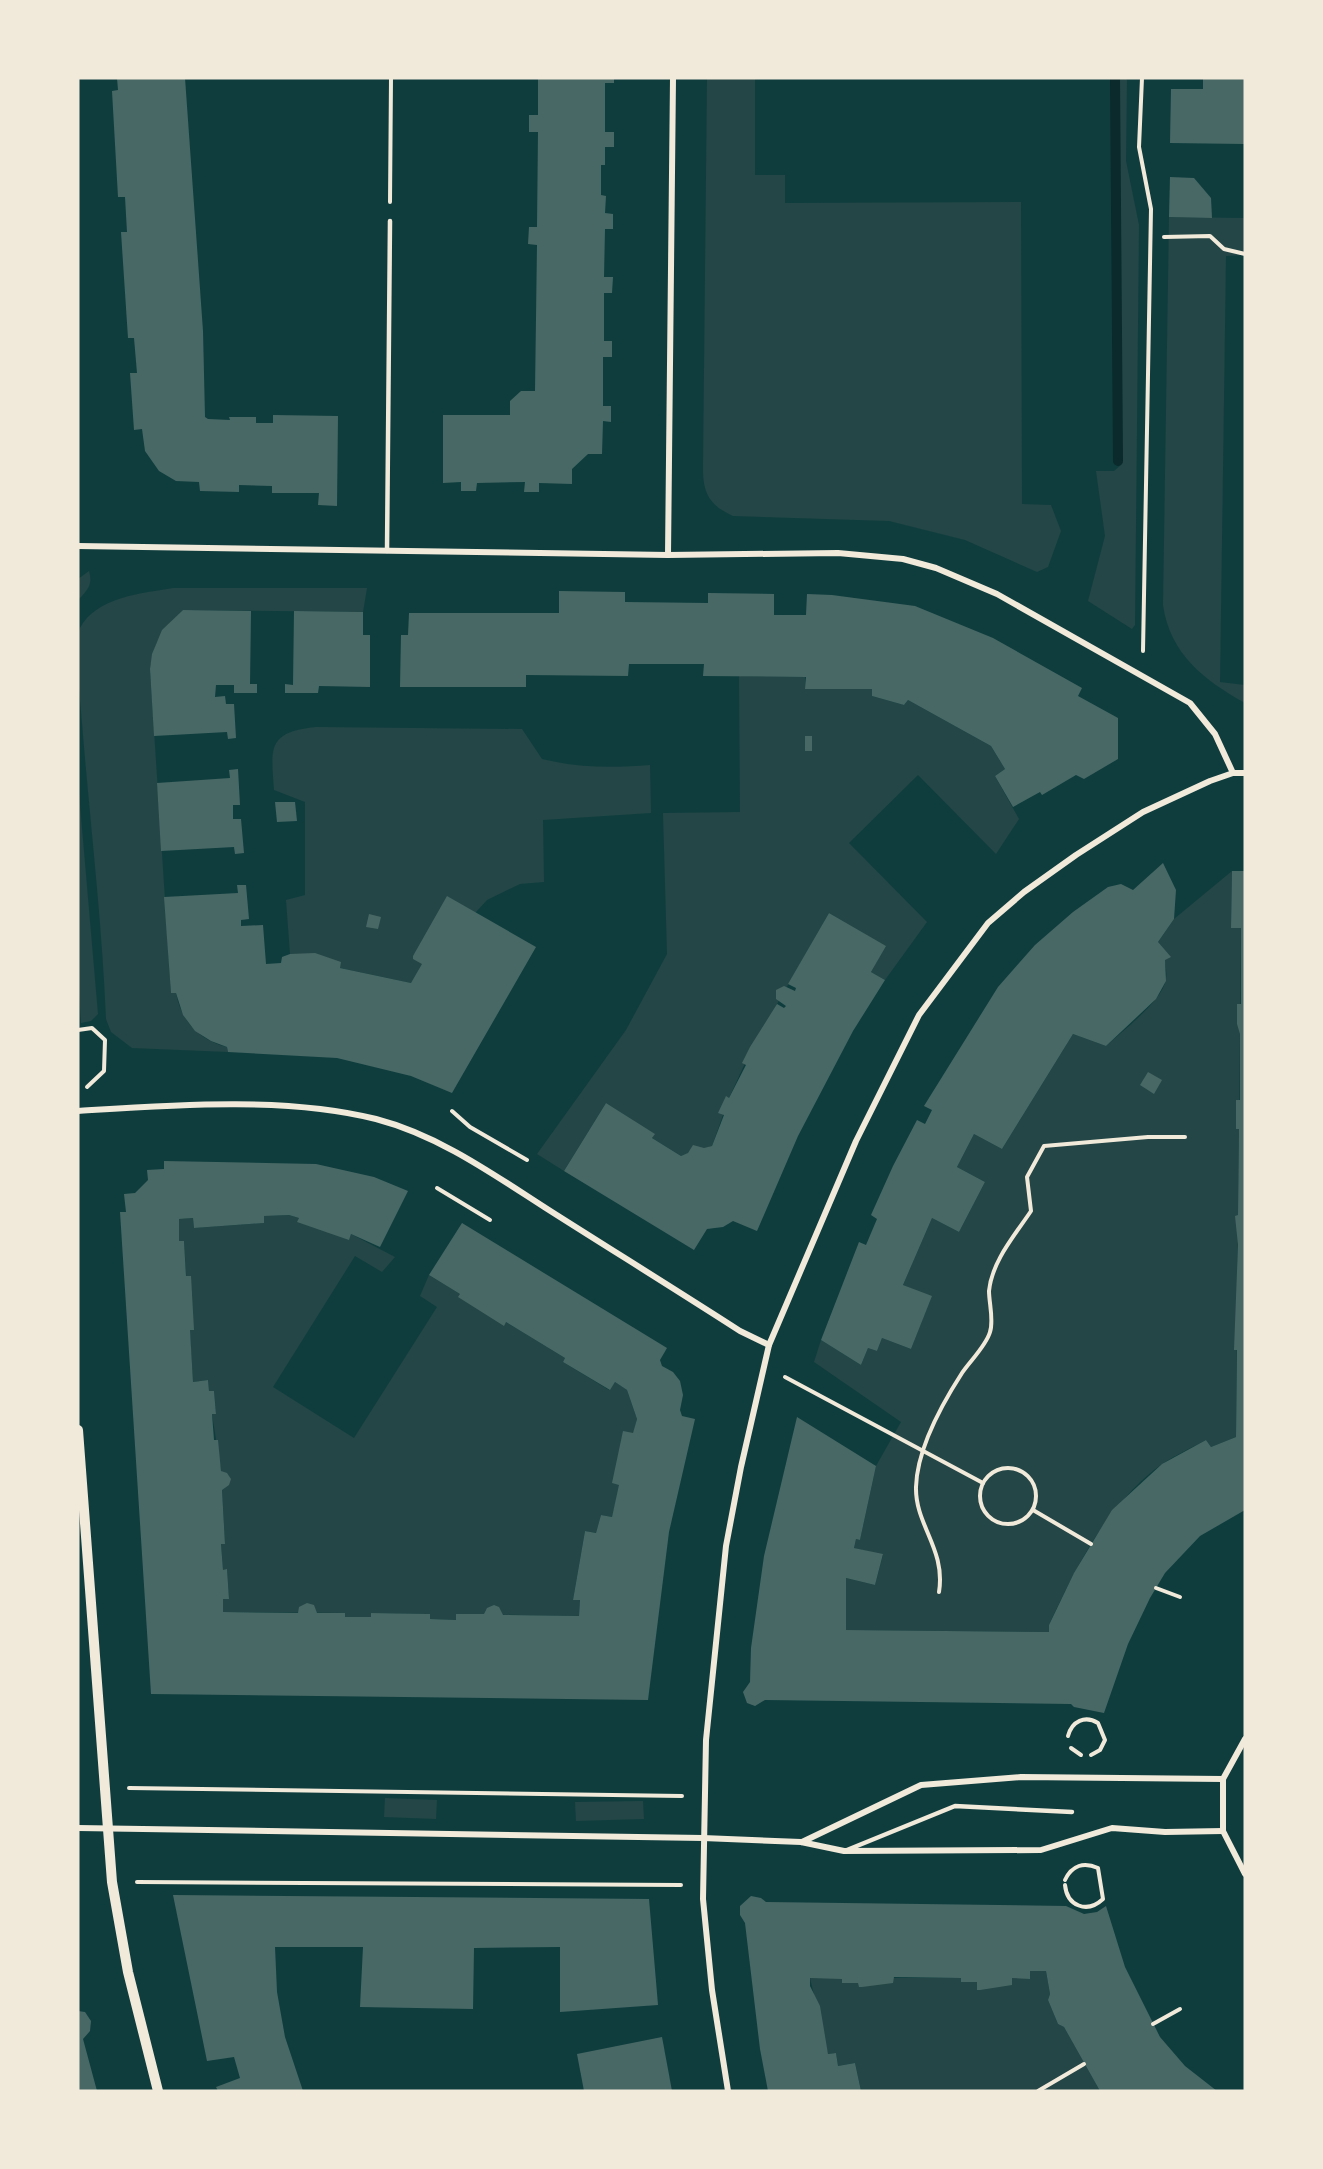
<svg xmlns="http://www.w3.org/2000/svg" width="1323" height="2169" font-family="'DM Sans',sans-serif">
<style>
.green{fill:#244646}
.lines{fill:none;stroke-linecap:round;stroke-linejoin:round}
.stream{stroke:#0a2a2b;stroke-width:10}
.building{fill:#486865}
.path{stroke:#f1e9da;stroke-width:4}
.service{stroke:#f1e9da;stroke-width:4.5}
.minor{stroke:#f1e9da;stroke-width:6}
.tertiary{stroke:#f1e9da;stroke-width:10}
</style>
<rect width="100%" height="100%" fill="#0f3d3e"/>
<!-- green -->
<g class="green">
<path d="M707,78H755V175H785V203L1021,202L1022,504L1051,505L1061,531L1048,567L1037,572L965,540L889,521L733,516C709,505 703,493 703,468Z"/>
<polygon points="1118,78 1127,78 1126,161 1139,225 1135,625 1132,629 1088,601 1105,536 1096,471 1114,471 1121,465"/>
<path d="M1169,217L1245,218V255L1226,256L1220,682L1245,685V703C1204,680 1170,654 1163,605Z"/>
<path d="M89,571C93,584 88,590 78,600V579Z"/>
<path d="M173,588H367L363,612L183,610C161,632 155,639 150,669L171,992L176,993C181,1021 199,1040 227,1047L228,1052L132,1048L111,1032L106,1019C102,921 90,822 82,723C81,705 73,642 80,628C96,597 143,593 173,588Z"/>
<polygon points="739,676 805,677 806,689 872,689 872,696 904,705 908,700 991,746 1005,769 995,776 1019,819 996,854 918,775 849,843 927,922 885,980 871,972 885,946 829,913 752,1048 729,1098 712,1146 681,1156 652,1138 654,1134 606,1103 564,1171 537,1154 626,1030 667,954 663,813 740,812"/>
<path d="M316,727L522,729L542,759C578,768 613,768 650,765L651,813L543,820L544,882L520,884L487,900L411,983L340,968L290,954L286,900L305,895V802L274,790C271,748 267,732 316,727Z"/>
<polygon points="78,782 98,1014 91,1021 81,1023 78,979"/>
<path d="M1232,871L1231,928H1241L1236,1437L1211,1447L1206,1440C1189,1449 1169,1458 1154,1470C1104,1511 1076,1567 1049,1625V1632L846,1630V1578L875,1585L883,1555L854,1548L856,1539L860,1540L876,1466L901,1422L814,1362L821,1340L861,1365L868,1348L877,1351L882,1338L911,1349L931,1297L903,1285L932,1218L959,1232L985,1182L957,1167L974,1134L1002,1149L1073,1034L1106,1046C1122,1031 1163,1001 1166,979C1168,967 1162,954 1158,942L1174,919Z"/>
<polygon points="289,1215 299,1218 298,1222 349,1239 351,1234 395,1257 382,1272 355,1256 273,1387 354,1438 437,1307 420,1296 429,1275 565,1358 563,1362 609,1390 615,1382 627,1390 637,1419 612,1517 601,1515 596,1533 585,1531 573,1600 580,1600 579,1616 456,1614 456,1620 430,1619 429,1614 372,1613 371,1617 345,1617 345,1613 223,1612 223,1599 229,1598 227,1570 223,1570 221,1544 225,1544 221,1471 212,1414 216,1414 214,1391 209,1391 208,1380 193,1382 184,1241 179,1241 179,1219 193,1218 194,1228 263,1223 264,1216"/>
<polygon points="385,1798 437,1800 436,1819 384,1817"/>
<polygon points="643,1801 644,1819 576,1821 575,1802"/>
<polygon points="1030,1971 1046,1971 1050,1994 1048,2000 1058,2024 1064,2027 1100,2091 861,2091 855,2063 838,2066 836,2053 828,2054 810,1978 961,1978"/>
</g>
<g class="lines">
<!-- stream -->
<polyline class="stream" points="1115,78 1118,461"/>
</g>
<!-- building -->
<g class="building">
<polygon points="117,78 185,78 203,331 205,417 208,419 230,420 229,417 256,417 256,423 273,423 273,415 338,416 337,506 318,505 319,493 272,493 272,486 239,485 239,492 200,491 199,482 176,481 159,471 145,451 142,429 134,430 130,373 137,373 134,338 128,338 121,232 127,232 125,197 118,197 112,91 118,90"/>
<polygon points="538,78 614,78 614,83 605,83 605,132 614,132 614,147 605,147 605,165 601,165 601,195 606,196 605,213 613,214 613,229 605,229 604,277 613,277 612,293 604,293 604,341 612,341 612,357 603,357 603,406 611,406 611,422 603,421 602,454 588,454 572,469 572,484 539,483 539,492 524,492 525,482 477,483 476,491 461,491 461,482 443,483 443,415 510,415 510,401 521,391 535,391 537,245 528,244 529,227 537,227 538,132 529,132 529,115 538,115"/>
<polygon points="1203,78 1245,78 1244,144 1170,143 1171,89 1203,89"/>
<polygon points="1170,177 1194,178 1211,198 1212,218 1169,217"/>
<polygon points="559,591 625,592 625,602 708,603 708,593 774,594 774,615 806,615 807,594 832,595 915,606 993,638 1082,688 1078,696 1118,718 1118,759 1084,779 1076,775 1042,795 1040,792 1013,807 995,776 1005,769 991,746 908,700 904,705 872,696 872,689 805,689 806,677 703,676 704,664 629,664 628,676 526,675 526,687 400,687 401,635 408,635 409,613 559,613"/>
<polygon points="183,610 251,611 250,684 257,684 257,693 234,693 234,685 216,685 215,697 225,696 226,704 234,704 236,738 228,739 227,732 154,736 150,669 152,654 162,630"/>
<polygon points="294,611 363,612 363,635 370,635 370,687 319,686 318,693 285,693 285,684 293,685"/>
<rect x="805" y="736" width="7" height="15"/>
<polygon points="238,769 240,805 233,805 233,819 241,819 244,853 235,854 234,847 161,851 157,783 230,778 229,770"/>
<polygon points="275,802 295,802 297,821 277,822"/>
<polygon points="1163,863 1176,890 1174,919 1158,942 1171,957 1165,960 1166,981 1156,999 1106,1046 1073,1034 1002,1149 974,1134 957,1167 985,1182 959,1232 932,1218 903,1285 932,1296 911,1349 882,1338 877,1351 868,1348 861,1365 821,1340 859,1242 866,1245 877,1219 871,1215 893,1166 917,1120 925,1124 932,1110 924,1106 998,987 1035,945 1073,912 1108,887 1121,884 1133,890"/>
<polygon points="1232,871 1245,871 1245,1510 1200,1536 1165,1573 1150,1598 1128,1644 1104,1713 1074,1707 1071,1704 765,1700 755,1706 747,1703 743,1692 750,1682 751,1648 764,1556 797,1417 876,1466 860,1540 856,1539 854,1548 883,1554 875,1585 846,1578 846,1630 1049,1632 1049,1625 1074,1573 1112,1510 1162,1464 1206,1440 1211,1447 1236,1437 1237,1350 1234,1350 1238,1245 1235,1216 1238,1215 1239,1129 1236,1129 1236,1100 1240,1100 1240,1034 1237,1024 1237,1004 1241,1004 1241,928 1231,928"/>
<polygon points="237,885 246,885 249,919 241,920 241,926 263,925 266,964 281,963 282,957 290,954 315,953 341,962 340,968 411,983 422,964 413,959 413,956 447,896 536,947 452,1093 411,1076 337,1058 228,1052 227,1047 211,1041 195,1031 183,1015 176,993 171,993 164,897 238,893"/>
<polygon points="829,913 886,946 871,972 885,980 853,1031 798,1136 757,1231 733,1221 723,1227 707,1229 694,1250 564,1171 606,1103 655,1134 652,1138 681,1156 688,1153 693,1145 704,1148 712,1146 724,1115 718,1113 726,1096 729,1098 746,1065 742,1063 750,1047 777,1004 784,1008 786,1006 776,999 776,990 784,986 795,991 796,988 788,984"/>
<polygon points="369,914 381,917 378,929 366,927"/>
<polygon points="1148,1072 1162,1080 1154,1094 1140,1085"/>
<polygon points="164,1161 316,1164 374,1177 408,1191 380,1247 351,1234 349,1240 297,1222 299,1218 289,1215 264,1216 264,1223 194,1228 193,1218 179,1219 179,1241 184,1241 186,1276 191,1276 194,1330 190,1330 193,1382 208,1380 209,1391 214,1391 216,1414 212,1414 214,1440 218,1440 221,1471 227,1473 231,1479 229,1485 222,1490 225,1544 221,1544 223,1570 227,1569 229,1599 223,1599 223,1612 298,1613 299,1607 307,1603 314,1605 317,1613 345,1613 345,1617 371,1617 371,1613 430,1614 430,1619 456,1620 456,1614 484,1614 487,1608 494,1605 499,1607 503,1615 579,1616 580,1600 573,1600 585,1531 596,1533 601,1515 612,1517 619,1485 612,1483 623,1431 633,1433 637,1419 627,1390 615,1382 610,1390 563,1362 565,1358 506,1322 504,1326 458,1297 460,1294 429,1275 462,1223 667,1348 660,1360 662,1366 673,1372 680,1381 683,1395 680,1410 682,1416 695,1419 669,1532 648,1700 151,1694 120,1212 126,1212 124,1194 135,1193 148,1180 147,1170 164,1169"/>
<polygon points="173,1895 649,1899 658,2005 560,2012 560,1947 474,1948 473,2009 360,2007 363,1947 275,1947 277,1992 285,2037 303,2091 218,2091 216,2087 240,2078 234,2057 207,2061"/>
<polygon points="751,1896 761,1898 766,1902 1066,1906 1084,1914 1097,1912 1106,1906 1125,1967 1160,2037 1185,2066 1217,2091 1100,2091 1064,2027 1058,2024 1048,2000 1050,1994 1046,1971 1030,1971 1030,1979 1012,1978 1012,1985 980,1990 977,1990 977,1982 961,1982 961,1978 894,1977 893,1983 862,1987 859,1987 858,1983 842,1983 842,1979 810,1978 810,1986 820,2006 828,2054 836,2053 838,2066 855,2063 861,2091 768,2091 760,2049 745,1923 740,1915 740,1906"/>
<polygon points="78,2011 85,2012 91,2021 90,2031 83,2039 97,2091 78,2091"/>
<polygon points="662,2037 672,2091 584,2091 577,2054"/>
</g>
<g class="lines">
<!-- path -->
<g class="path">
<polyline points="1142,78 1139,147 1151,209 1143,651"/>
<polyline points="390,202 391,78"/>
<polyline points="1164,237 1210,236 1224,249 1245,254"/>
<polyline points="78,1030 92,1028 105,1040 104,1071 87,1087"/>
<polyline points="452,1111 470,1127 527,1160"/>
<polyline points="437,1188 490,1220"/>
<polyline points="785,1377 983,1483"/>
<circle cx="1008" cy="1496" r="28"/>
<polyline points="1033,1510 1091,1544"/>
<polyline points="1156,1588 1180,1597"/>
<path d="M939,1592C946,1549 915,1525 916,1487C917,1450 942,1404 962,1373C970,1361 986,1346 990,1332C994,1320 989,1303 989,1291C992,1261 1015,1235 1031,1211L1027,1177L1044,1146L1148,1137H1185"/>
<path d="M1068,1736C1072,1721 1085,1715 1098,1723L1105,1740L1100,1750L1091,1755"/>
<polyline points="1071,1748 1081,1755"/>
<polyline points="129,1788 682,1796"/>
<polyline points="137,1882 681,1885"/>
<path d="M1065,1885C1067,1906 1087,1914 1103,1899L1098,1868C1084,1862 1072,1865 1065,1880"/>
<polyline points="1153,2024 1180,2009"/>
<polyline points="1038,2091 1084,2064"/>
</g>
<!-- service -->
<g class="service">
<polyline points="387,551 390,221"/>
<polyline points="847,1850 955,1806 1072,1812"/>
</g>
<!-- minor -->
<g class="minor">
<polyline points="78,546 668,555 838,553 903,559 936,568 997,594 1190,703 1215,734 1233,773"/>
<polyline points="668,555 673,78"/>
<path d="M78,1111C171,1105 286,1096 376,1119C441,1136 497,1177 552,1212C615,1252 678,1291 740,1331L769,1345"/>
<polyline points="1245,1739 1223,1779 1223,1831 1245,1874"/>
<polyline points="78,1828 703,1838 801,1842 844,1851 1041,1850 1112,1828 1165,1832 1223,1831"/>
<polyline points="802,1842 921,1785 1021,1777 1223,1779"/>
<polyline points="728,2091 712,1990 703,1899 706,1740 726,1546 741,1467 769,1345 856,1141 919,1015 988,923 1024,892 1076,855 1143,812 1210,781 1233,773 1245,773"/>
</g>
<!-- tertiary -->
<polyline class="tertiary" points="78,1430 112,1882 128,1972 158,2091"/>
</g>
<!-- border -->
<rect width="1323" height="2169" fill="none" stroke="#f1e9da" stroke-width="159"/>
</svg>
